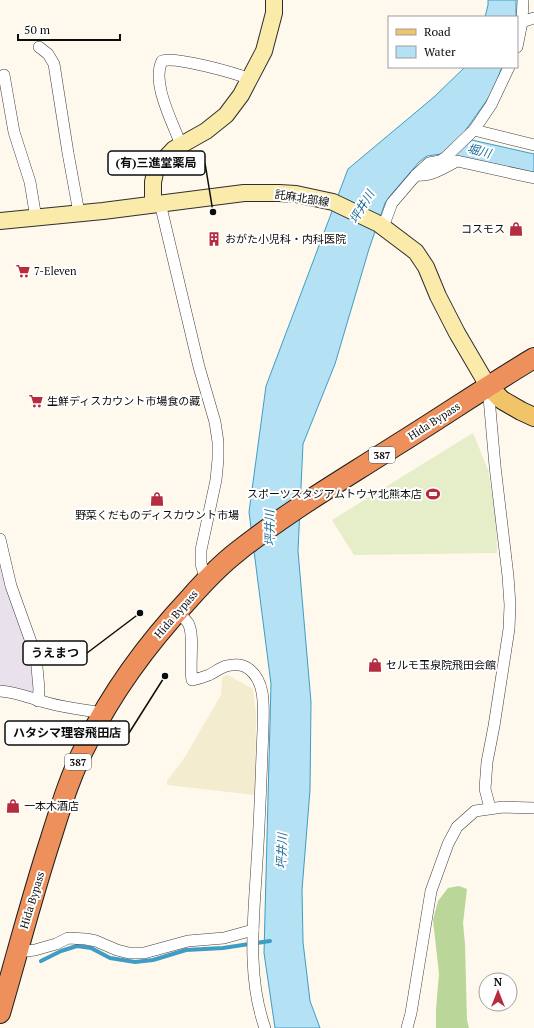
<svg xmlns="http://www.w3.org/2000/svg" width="534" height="1028" font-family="'PT Serif','Noto Sans JP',serif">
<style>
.industrial{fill:#e9e1eb}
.farmland{fill:#f3ecce}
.forest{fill:#bad698}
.pitch{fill:#e5eec9}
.water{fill:#b4e1f3;stroke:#3e9dc6}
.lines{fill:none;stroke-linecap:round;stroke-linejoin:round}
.stream{stroke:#3e9dc6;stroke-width:4}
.street-casing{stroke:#3f3f3f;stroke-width:12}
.secondary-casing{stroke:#2e2e2e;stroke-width:18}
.primary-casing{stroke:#1d1d1d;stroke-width:20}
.highway-casing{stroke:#1d1d1d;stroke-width:22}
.street{stroke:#fff;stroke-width:11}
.secondary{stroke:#fbebab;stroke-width:16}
.primary{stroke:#f2c469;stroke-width:18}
.highway{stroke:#ed905b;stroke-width:20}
.labels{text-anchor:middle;stroke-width:4;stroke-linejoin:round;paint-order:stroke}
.shield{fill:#fff;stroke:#555;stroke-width:1}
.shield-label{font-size:10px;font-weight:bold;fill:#0c0c0c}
.street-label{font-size:11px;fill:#0c0c0c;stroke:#fff}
.poi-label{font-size:11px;fill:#0c0c0c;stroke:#fff;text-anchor:start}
.water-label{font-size:12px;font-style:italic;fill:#1c6d97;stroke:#fff}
.leader{fill:none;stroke:#0c0c0c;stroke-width:1.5}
.callout-dot{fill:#0c0c0c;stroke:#fff;stroke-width:1.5}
.callout{fill:#fff;stroke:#0c0c0c;stroke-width:1.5}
.callout-label{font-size:12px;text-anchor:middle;font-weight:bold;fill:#0c0c0c}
</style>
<rect width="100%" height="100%" fill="#fef9ec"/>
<!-- industrial -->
<polygon class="industrial" points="0,563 6,588 31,652 36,689 31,693 0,687"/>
<!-- farmland -->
<polygon class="farmland" points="228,675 253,689 256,714 255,795 167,785 167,781 185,757 221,695 222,677"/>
<!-- forest -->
<polygon class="forest" points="459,886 467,889 463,923 465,944 467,1020 469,1028 436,1028 436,1009 439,974 433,920 438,901 448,888"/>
<!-- pitch -->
<polygon class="pitch" points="473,433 488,470 496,518 497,553 354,555 332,520"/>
<!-- water -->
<g class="water">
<polygon points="488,0 516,0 516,17 485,17 488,5"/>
<polygon points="465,67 502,67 492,93 465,131 465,135 472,140 534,154 534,174 441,154 427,156 419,162 390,196 385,203 369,249 335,364 303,444 298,551 311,702 310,790 302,890 303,942 310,1001 320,1028 275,1028 264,953 271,684 249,512 266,386 348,169 434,97"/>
</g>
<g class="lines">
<!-- stream -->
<polyline class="stream" points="41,961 61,951 77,946 91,948 110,958 135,962 153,960 186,950 223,948 270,941"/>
<defs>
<g id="street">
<polyline points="522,22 523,0"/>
<polyline points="39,47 48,54 54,64 68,153 79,213"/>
<polyline points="517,47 522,22 534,18"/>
<polyline points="4,75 14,132 30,182 36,218"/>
<polyline points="474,130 534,145"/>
<path d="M181,145C173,123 151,83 162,61C175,56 235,73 250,79"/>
<path d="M416,175C430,177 444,168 457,161L534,178"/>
<polyline points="160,203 199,367 215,422 218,442 218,459 216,480 201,550 201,564 206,580"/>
<polyline points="383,227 392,203 416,175 429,163 440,161 446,157 474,130 491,105 509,67"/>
<polyline points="488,386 495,466 508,576 510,605 509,629 494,726 487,762 485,789 490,808"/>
<polyline points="0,539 11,586 36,656 39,689 38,701"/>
<path d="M178,611C181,615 185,619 188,623C195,634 189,666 192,680C197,679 204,677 209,675C215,672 220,668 226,666C234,664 243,664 249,669C267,683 263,710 263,730C261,774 260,818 257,861C254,916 246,975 265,1028"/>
<path d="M0,691C17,692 32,699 48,703C66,708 85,710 104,713"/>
<polyline points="17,952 35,950 56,944 68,938 86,939 96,941 117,950 129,953 144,953 188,941 224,938 253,930"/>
<polyline points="407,1028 411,1013 431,891 448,844 457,827 475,811 503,807 534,808"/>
</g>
<g id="secondary">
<polyline points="153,204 153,182 156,168 174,149 206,131 226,115 241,95 264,51 274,13 274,0"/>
<polyline points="0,221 103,211 244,193 279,193 296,194 333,202 379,224 416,252 426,267 438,296 457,333 488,386"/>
</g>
<polyline id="primary" points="488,386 502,400 521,411 534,417"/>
<path id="highway" d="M0,1013C17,955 32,896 51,838C61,806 71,773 87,743C113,690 149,642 189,599C204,582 219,566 237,552C287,512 342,480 395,446C442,417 487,386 534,358"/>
</defs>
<!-- street casing -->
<use href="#street" class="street-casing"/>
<!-- secondary casing -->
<use href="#secondary" class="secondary-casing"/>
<!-- primary casing -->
<use href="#primary" class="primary-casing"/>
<!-- highway casing -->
<use href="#highway" class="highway-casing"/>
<!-- street -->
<use href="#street" class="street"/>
<!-- secondary -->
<use href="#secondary" class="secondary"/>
<!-- primary -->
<use href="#primary" class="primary"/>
<!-- highway -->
<use href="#highway" class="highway"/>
</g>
<!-- icons -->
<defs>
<symbol id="shop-bare" viewBox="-9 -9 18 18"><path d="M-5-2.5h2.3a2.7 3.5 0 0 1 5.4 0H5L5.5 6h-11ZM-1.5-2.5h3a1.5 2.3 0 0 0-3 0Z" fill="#b52b3f" stroke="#fff" stroke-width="2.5" paint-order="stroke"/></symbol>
<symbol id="building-bare" viewBox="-9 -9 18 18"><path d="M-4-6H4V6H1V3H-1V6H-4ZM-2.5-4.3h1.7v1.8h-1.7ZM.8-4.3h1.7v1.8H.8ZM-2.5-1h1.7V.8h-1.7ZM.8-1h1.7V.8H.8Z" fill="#b52b3f" stroke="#fff" stroke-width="2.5" paint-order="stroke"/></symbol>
<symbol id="supermarket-bare" viewBox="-9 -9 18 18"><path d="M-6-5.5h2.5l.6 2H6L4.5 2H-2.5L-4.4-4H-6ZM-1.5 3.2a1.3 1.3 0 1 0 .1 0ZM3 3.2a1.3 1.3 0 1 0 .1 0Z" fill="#b52b3f" stroke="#fff" stroke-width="2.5" paint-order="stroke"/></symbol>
<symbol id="stadium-bare" viewBox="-9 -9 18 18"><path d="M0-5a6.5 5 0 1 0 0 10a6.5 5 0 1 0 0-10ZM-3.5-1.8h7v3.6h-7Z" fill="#b52b3f" stroke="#fff" stroke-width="2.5" paint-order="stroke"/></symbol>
</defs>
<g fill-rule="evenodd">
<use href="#shop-bare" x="506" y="219" width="20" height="20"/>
<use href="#building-bare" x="204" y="229" width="20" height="20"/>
<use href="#supermarket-bare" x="13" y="261" width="20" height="20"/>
<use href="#supermarket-bare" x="26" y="391" width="20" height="20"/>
<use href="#stadium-bare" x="423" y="484" width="20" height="20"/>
<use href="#shop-bare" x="147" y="489" width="20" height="20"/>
<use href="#shop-bare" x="365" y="655" width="20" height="20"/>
<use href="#shop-bare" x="3" y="796" width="20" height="20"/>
</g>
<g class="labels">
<!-- shield labels -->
<g class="shield">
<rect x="369" y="447" width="26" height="16" rx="3"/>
<rect x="65" y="754" width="26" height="16" rx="3"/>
</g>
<g class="shield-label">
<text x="382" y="459">387</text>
<text x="78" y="766">387</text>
</g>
<!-- street labels -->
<g class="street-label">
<text transform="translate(302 198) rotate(9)" y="4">託麻北部線</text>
<text transform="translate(434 421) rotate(-33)" y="4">Hida Bypass</text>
<text transform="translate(176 614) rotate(-49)" y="4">Hida Bypass</text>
<text transform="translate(32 900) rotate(-73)" y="4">Hida Bypass</text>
</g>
<!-- poi labels -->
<g class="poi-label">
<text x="505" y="233" text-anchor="end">コスモス</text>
<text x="225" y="243">おがた小児科・内科医院</text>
<text x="34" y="275">7-Eleven</text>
<text x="47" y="405">生鮮ディスカウント市場食の藏</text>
<text x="422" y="498" text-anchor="end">スポーツスタジアムトウヤ北熊本店</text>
<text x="157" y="519" text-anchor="middle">野菜くだものディスカウント市場</text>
<text x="386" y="669">セルモ玉泉院飛田会館</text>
<text x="24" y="810">一本木酒店</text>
</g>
<!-- water labels -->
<g class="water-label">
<text transform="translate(479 151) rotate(14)" y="4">堀川</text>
<text transform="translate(362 207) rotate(-59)" y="4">坪井川</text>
<text transform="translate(270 528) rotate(-91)" y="4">坪井川</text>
<text transform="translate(282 851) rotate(-88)" y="4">坪井川</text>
</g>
</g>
<!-- callouts -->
<path class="leader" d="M213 212L205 163M140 613L87 653M165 676L129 733"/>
<g class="callout-dot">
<circle cx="213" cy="212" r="4"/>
<circle cx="140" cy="613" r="4"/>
<circle cx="165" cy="676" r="4"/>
</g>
<g class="callout">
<rect x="108" y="151" width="97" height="24" rx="4"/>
<rect x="23" y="641" width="64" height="24" rx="4"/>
<rect x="5" y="721" width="124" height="24" rx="4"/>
</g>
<g class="callout-label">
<text x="156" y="167">(有)三進堂薬局</text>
<text x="55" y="657">うえまつ</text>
<text x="67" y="737">ハタシマ理容飛田店</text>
</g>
<!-- legend -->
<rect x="388" y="16" width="130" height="52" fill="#ffffff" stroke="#9e9e9e"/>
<rect x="396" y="29" width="20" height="6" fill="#f2c469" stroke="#9e9e9e"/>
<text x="424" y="36" font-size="12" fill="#0c0c0c">Road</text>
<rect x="396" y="46" width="20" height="12" fill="#b4e1f3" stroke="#9e9e9e"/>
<text x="424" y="56" font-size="12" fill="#0c0c0c">Water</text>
<!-- north arrow -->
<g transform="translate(498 992)"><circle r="19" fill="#ffffff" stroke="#9e9e9e"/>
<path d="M0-3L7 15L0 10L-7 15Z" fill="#b52b3f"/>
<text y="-6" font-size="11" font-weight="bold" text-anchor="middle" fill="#0c0c0c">N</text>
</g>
<!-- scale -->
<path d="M18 34v6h102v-6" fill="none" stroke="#0c0c0c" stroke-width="2"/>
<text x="24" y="34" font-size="12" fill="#0c0c0c" stroke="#ffffff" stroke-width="3" paint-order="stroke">50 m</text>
</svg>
